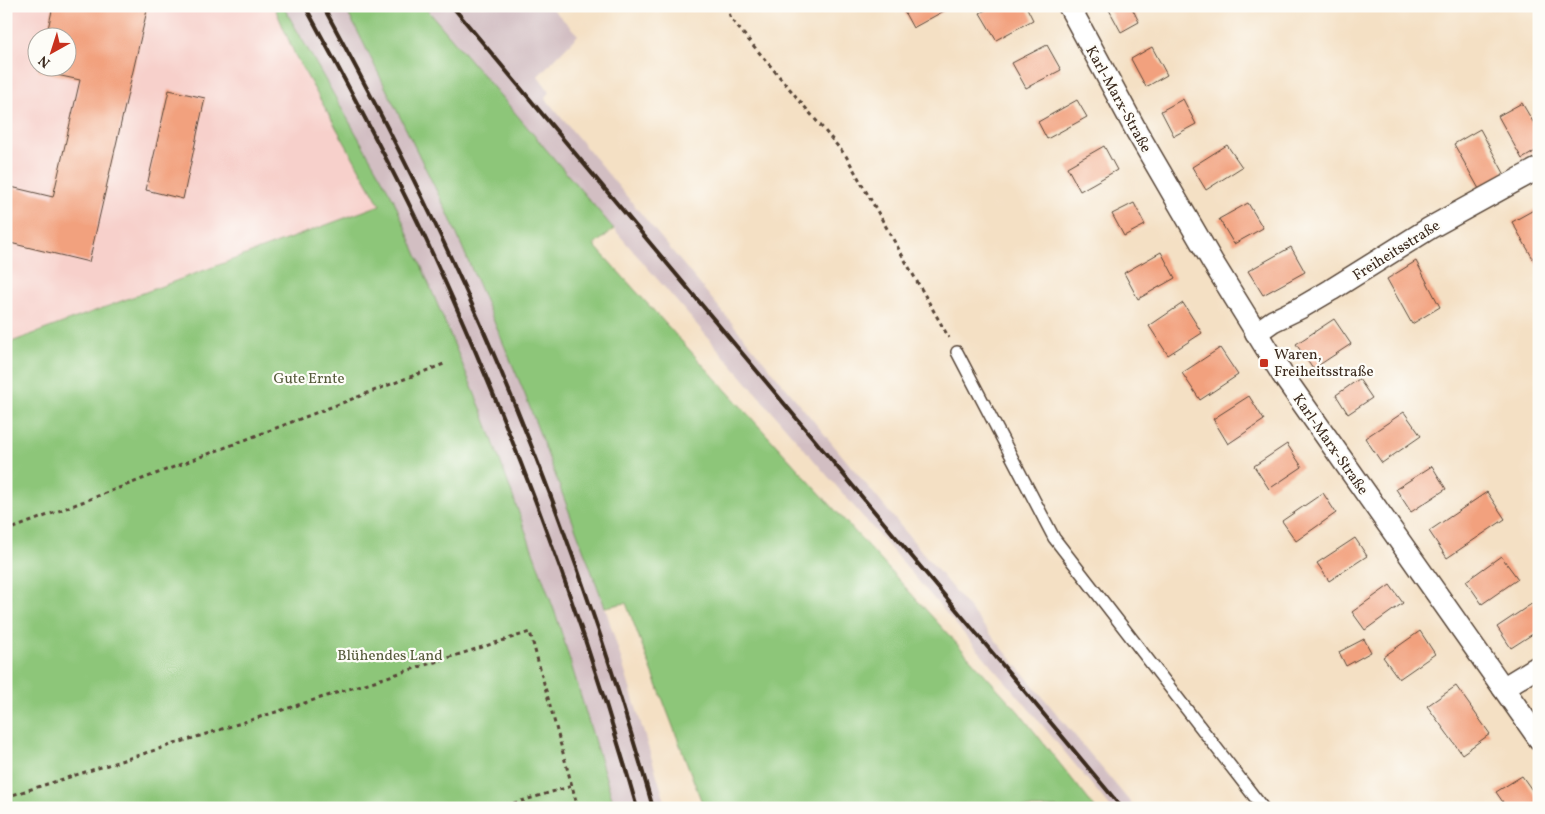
<svg xmlns="http://www.w3.org/2000/svg" width="1545" height="814" font-family="Vollkorn,serif">
<style>
.built{fill:#f7d0cb;fill-rule:evenodd}
.industrial{fill:#d2bec2}
.green{fill:#8dc679;stroke:#64784c}
.building{fill:#f2a17e}
.lines{fill:none;stroke-linecap:round;stroke-linejoin:round}
.lane-casing{stroke:#574537;stroke-width:14}
.street-casing{stroke:#574537;stroke-width:24}
.path{stroke:#574537;stroke-width:3;stroke-dasharray:4 4;stroke-linecap:butt}
.lane{stroke:#fff;stroke-width:11}
.street{stroke:#fff;stroke-width:21}
.rail{stroke:#3b2a1e;stroke-width:4}
.poi-dot{fill:#c8321e;stroke:#fdfcf7;stroke-width:2}
.labels{text-anchor:middle;stroke-width:4.5;stroke-linejoin:round;paint-order:stroke}
.street-label{font-size:15px;fill:#3b2a1e;stroke:#fdfcf7}
.poi-label{font-size:15px;fill:#3b2a1e;stroke:#fdfcf7;text-anchor:start}
.park-label{font-size:15px;fill:#545939;stroke:#fdfcf7}
</style>
<rect width="100%" height="100%" fill="#fdfcf7"/>
<filter id="ink" filterUnits="userSpaceOnUse"><feTurbulence type="fractalNoise" baseFrequency=".02" numOctaves="2"/><feDisplacementMap in="SourceGraphic" scale="10" xChannelSelector="R" yChannelSelector="G"/><feConvolveMatrix kernelMatrix="1 2 1 2 8 2 1 2 1" color-interpolation-filters="sRGB"/></filter>
<filter id="wash" filterUnits="userSpaceOnUse"><feTurbulence type="fractalNoise" baseFrequency=".0096" numOctaves="4" result="noise"/><feDisplacementMap in="SourceGraphic" scale="20" xChannelSelector="R" yChannelSelector="G"/><feGaussianBlur stdDeviation="1.12" result="paint"/><feColorMatrix in="noise" values="0 0 0 0 0 0 0 0 0 0 0 0 0 0 0 0 0 1.4 0 .05"/><feComposite in="paint" operator="in"/></filter>
<g filter="url(#wash)">
<rect width="100%" height="100%" fill="#f4e0c4"/>
<!-- built -->
<path class="built" d="M6,6H274L295,55L380,205L6,344ZM38,38H68V68H38Z"/>
<!-- industrial -->
<g class="industrial">
<polygon points="283,6 344,6 357,30 449,216 524,392 605,607 667,808 615,808 557,618 482,411 393,198"/>
<polygon points="424,6 550,6 578,35 538,76 550,92 545,98 1135,808 1111,808 1024,703 614,229"/>
</g>
<!-- green -->
<g class="green">
<polygon points="274,6 283,6 393,198 482,411 557,618 615,808 6,808 6,344 380,205 295,55"/>
<polygon points="344,6 424,6 614,229 594,245 1018,711 1095,808 704,808 626,603 605,607 524,392 449,216 357,30"/>
</g>
<g id="blocks">
<!-- building -->
<g class="building">
<polygon points="53,6 148,6 89,262 6,242 6,208 11,187 53,197 80,80 38,71 39,68 68,68 68,38 46,38"/>
<polygon points="901,6 953,6 913,28"/>
<polygon points="993,6 1026,6 1033,20 996,40 980,13"/>
<polygon points="1107,6 1131,6 1139,22 1121,32"/>
<polygon points="1047,45 1061,70 1026,88 1012,63"/>
<polygon points="1152,47 1167,75 1146,87 1131,59"/>
<polygon points="169,90 205,98 183,199 146,190"/>
<polygon points="1183,99 1196,124 1174,136 1161,111"/>
<polygon points="1077,100 1087,117 1047,139 1038,122"/>
<polygon points="1522,103 1539,132 1539,149 1522,159 1498,116"/>
<polygon points="1480,129 1505,175 1479,189 1454,144"/>
<polygon points="1227,145 1242,167 1206,190 1192,167"/>
<polygon points="1104,146 1117,170 1080,191 1067,167"/>
<polygon points="1134,203 1145,225 1124,236 1112,214"/>
<polygon points="1248,203 1263,228 1234,244 1219,219"/>
<polygon points="1539,207 1539,269 1512,222"/>
<polygon points="1291,247 1305,272 1263,295 1248,271"/>
<polygon points="1161,252 1175,278 1138,299 1124,273"/>
<polygon points="1416,261 1440,307 1412,324 1387,279"/>
<polygon points="1183,303 1202,333 1168,355 1149,326"/>
<polygon points="1334,319 1351,344 1313,369 1296,344"/>
<polygon points="1220,348 1238,375 1200,400 1182,373"/>
<polygon points="1359,379 1372,398 1348,414 1336,395"/>
<polygon points="1249,396 1264,420 1228,444 1213,419"/>
<polygon points="1404,412 1421,436 1382,463 1365,438"/>
<polygon points="1287,444 1302,467 1269,489 1254,466"/>
<polygon points="1432,466 1446,489 1411,512 1396,489"/>
<polygon points="1487,492 1505,519 1447,558 1429,531"/>
<polygon points="1323,493 1336,513 1296,541 1282,521"/>
<polygon points="1355,538 1367,556 1329,581 1317,563"/>
<polygon points="1501,556 1518,579 1482,604 1466,581"/>
<polygon points="1390,585 1403,603 1365,630 1352,612"/>
<polygon points="1539,599 1539,630 1511,648 1497,627"/>
<polygon points="1420,631 1435,654 1399,679 1383,657"/>
<polygon points="1364,639 1371,652 1346,666 1339,652"/>
<polygon points="1456,686 1490,734 1462,754 1427,706"/>
<polygon points="1522,776 1539,800 1539,808 1507,808 1496,792"/>
</g>
</g>
</g>
<g filter="url(#ink)">
<use href="#blocks" fill-opacity="0" stroke="#574537" stroke-width="1"/>
<g class="lines">
<defs>
<polyline id="lane" points="957,352 1054,538 1263,808"/>
<g id="street">
<polyline points="1069,6 1137,132 1212,261 1282,374 1539,739"/>
<polyline points="1256,333 1273,321 1302,307 1331,290 1430,228 1539,168"/>
<polyline points="1503,688 1539,666"/>
</g>
</defs>
<!-- lane casing -->
<use href="#lane" class="lane-casing"/>
<!-- street casing -->
<use href="#street" class="street-casing"/>
<!-- path -->
<g class="path">
<polyline points="727,6 731,19 846,156 949,338"/>
<polyline points="6,531 444,364"/>
<polyline points="6,797 530,632 578,808"/>
<polyline points="498,808 572,786"/>
</g>
<!-- lane -->
<use href="#lane" class="lane"/>
<!-- street -->
<use href="#street" class="street"/>
<!-- rail -->
<g class="rail">
<path d="M305,6C345,80 386,155 422,231C508,417 581,610 637,808"/>
<path d="M323,6C362,78 400,150 435,224C524,411 597,608 653,808"/>
<polyline points="452,6 1122,808"/>
</g>
</g>
</g>
<!-- markers -->
<rect class="poi-dot" x="1259" y="358" width="10" height="10" rx="2.5"/>
<g class="labels">
<!-- street labels -->
<g class="street-label">
<text transform="translate(1119 99) rotate(61)" y="5">Karl-Marx-Straße</text>
<text transform="translate(1396 250) rotate(-32)" y="5">Freiheitsstraße</text>
<text transform="translate(1331 444) rotate(55)" y="5">Karl-Marx-Straße</text>
</g>
<!-- poi labels -->
<g class="poi-label">
<text x="1274" y="359">Waren,<tspan x="1274" dy="17">Freiheitsstraße</tspan></text>
</g>
<!-- park labels -->
<g class="park-label">
<text x="309" y="383">Gute Ernte</text>
<text x="390" y="660">Blühendes Land</text>
</g>
</g>
<!-- margin -->
<rect width="1545" height="814" fill="none" stroke="#fdfcf7" stroke-width="25"/>
<!-- north arrow -->
<g transform="translate(52 52) rotate(219)"><circle r="24" fill="#fdfcf7" stroke="#afa8a0"/>
<path d="M0-4L9 19L0 12L-9 19Z" fill="#c8321e"/>
<text y="-8" font-size="14" font-weight="bold" text-anchor="middle" fill="#3b2a1e">N</text>
</g>
</svg>
